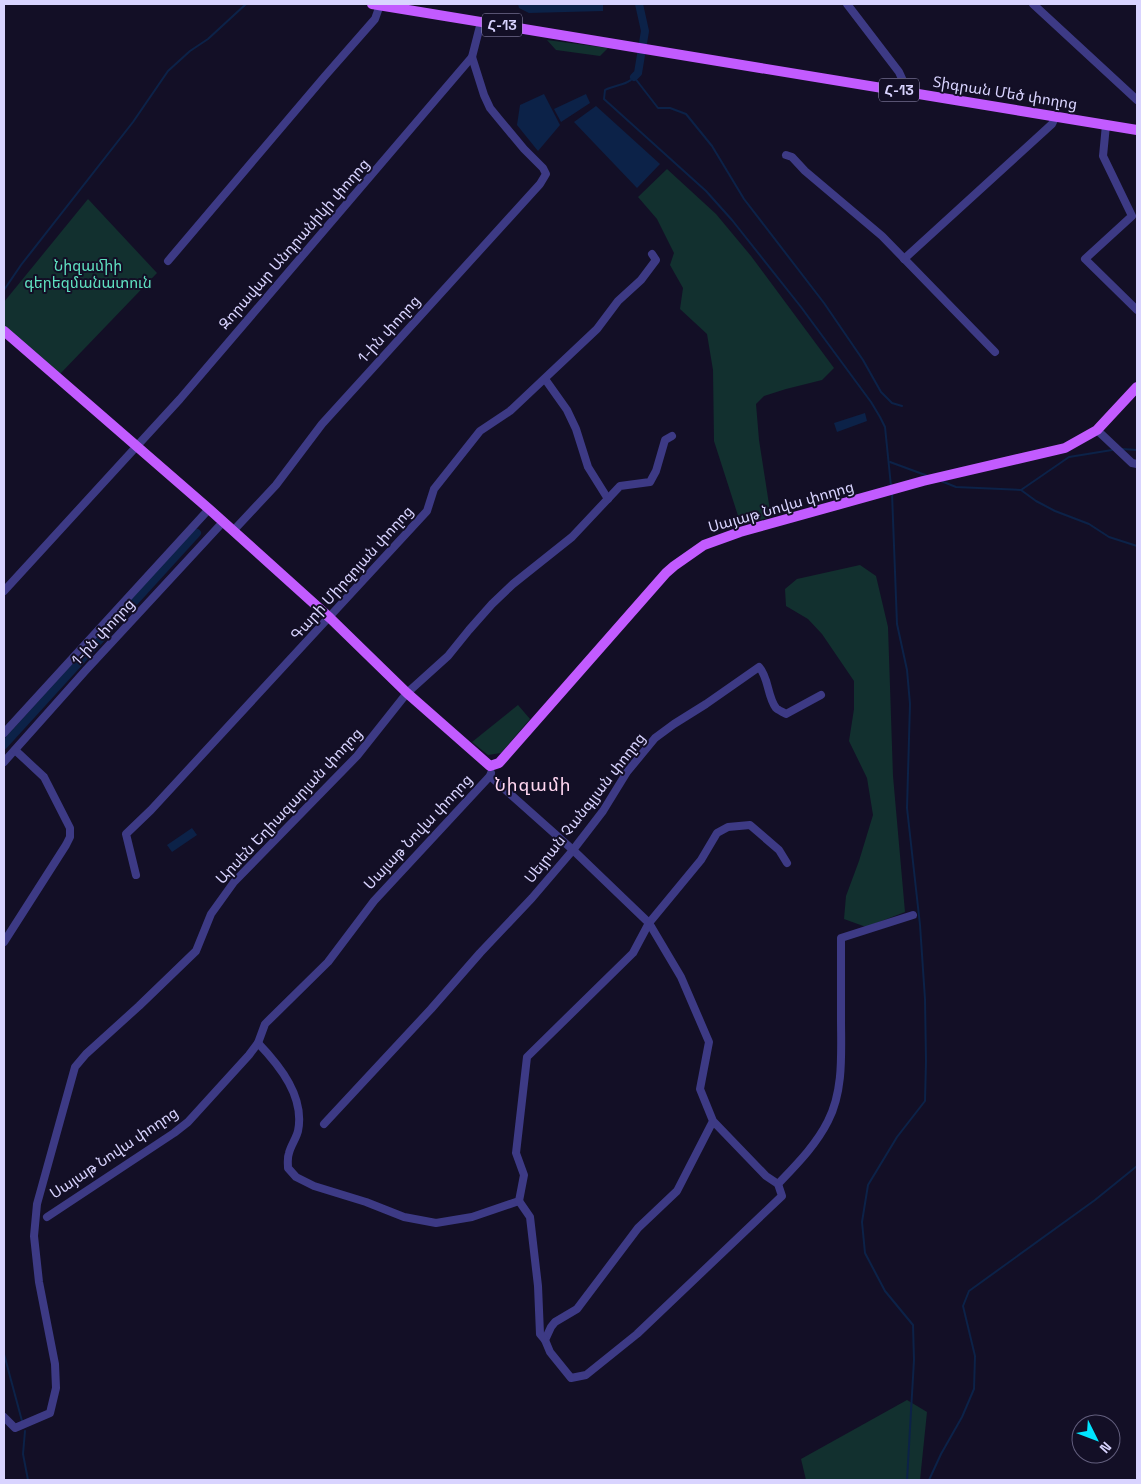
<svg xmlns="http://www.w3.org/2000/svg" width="1141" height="1484" font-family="'Space Grotesk','Noto Sans Armenian',sans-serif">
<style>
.green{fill:#12302f}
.water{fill:#0c2248}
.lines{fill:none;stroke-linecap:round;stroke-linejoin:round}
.stream{stroke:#0c2248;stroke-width:2}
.canal{stroke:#0c2248;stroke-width:8}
.minor{stroke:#3d3a85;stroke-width:8}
.major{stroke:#c25bff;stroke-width:10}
.labels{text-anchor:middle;stroke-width:4;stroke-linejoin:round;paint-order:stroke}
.shield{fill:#130f26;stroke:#9e99be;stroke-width:1}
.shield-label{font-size:14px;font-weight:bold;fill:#d9d4ff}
.street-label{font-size:15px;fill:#d9d4ff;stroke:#130f26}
.park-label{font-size:15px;fill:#5fe0c0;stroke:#130f26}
.quarter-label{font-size:18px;letter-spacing:1px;fill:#ffd6f0;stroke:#130f26}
</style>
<rect width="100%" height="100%" fill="#130f26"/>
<!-- green -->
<g class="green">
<polygon points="547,40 608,48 600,56 556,50"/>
<polygon points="667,169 716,214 751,256 834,368 822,380 786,389 764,396 756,404 759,440 771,517 741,525 714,441 713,370 707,334 680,309 683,288 670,265 674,253 657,219 638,197"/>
<polygon points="88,199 157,273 59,375 4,327 4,302"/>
<polygon points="860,565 876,576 888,627 893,776 905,912 866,927 844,919 846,896 859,861 873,815 867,778 849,741 854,709 854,681 822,634 808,619 786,606 785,589 797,579"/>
<polygon points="518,705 530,719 501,753 488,755 472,742"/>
<polygon points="907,1400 927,1412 920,1480 806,1480 801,1459"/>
</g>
<!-- water -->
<g class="water">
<polygon points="518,4 603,4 603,11 529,13 519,8"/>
<polygon points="544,94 560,125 538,151 517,125 520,105"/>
<polygon points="586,94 590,103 561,122 554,109"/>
<polygon points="596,106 660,164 637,188 574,122"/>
<polygon points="865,413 867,421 837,432 834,423"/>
<polygon points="192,828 197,835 172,852 167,845"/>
</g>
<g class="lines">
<!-- stream -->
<g class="stream">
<polyline points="4,290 21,265 133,122 168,71 190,51 208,39 246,4"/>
<polyline points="1122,449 1137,450"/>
<polyline points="890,462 928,476"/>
<polyline points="941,481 956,487 1021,490 1069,457 1112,450"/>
<path d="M891,486L885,427L880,417L871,402L801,307L732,220L706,191L604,99L605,90C614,85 628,85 634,77L658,108H670L686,114L712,146L744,199L824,303L863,360L881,392L892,403L902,406"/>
<polyline points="1021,490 1036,501 1055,511 1089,524 1109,537 1137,546"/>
<polyline points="892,493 897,624 907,670 910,704 907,808 920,925 925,999 926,1061 925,1101 897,1137 868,1185 862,1222 865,1253 885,1291 913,1325 914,1360 907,1480"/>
<polyline points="4,1354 22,1421"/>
<polyline points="25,1431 23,1454 28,1480"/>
<polyline points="929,1480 941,1454 962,1417 974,1389 975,1356 963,1306 969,1291 1095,1200 1137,1166"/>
</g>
<!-- canal -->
<g class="canal">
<polyline points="634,77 638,73 645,31 639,4"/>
<polyline points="4,745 197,533"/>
</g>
<!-- minor -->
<g class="minor">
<polyline points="847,4 899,72 904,83 905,91"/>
<polyline points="1033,4 1137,100"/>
<polyline points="1106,125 1103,156 1132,216 1085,259 1137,310"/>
<polyline points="786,155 792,157 805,171 882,236 995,352"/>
<polyline points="904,259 1052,124 1056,116"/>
<polyline points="168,261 325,76 375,19 380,5"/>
<polyline points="545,379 567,410 576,429 588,467 608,499"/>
<polyline points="1097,430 1132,463 1137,464"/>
<polyline points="233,531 276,485 322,424 540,184 546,174 543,168 524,149 499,119 490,108 484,95 472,57 481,22"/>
<polyline points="4,591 180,399 472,57"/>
<polyline points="4,733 209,509"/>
<polyline points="4,762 86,670 223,522"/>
<polyline points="490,776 573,850 649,923 681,977 709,1042 700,1089 713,1121 766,1176 778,1184 782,1196 637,1334 586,1375 571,1378 550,1352 545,1340 551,1327 555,1322 577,1309 638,1228 677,1191 713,1121"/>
<polyline points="136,875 126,834 151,810 427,511 434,489 480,431 510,411 597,329 618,301 641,280 656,260 652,254"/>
<polyline points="4,942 66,845 70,837 70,828 44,777 15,750"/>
<path d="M258,1043C280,1066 305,1097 298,1131C296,1139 291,1145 289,1153C287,1158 288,1164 288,1168L296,1177L314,1186L366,1202L404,1217L436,1223L472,1217L519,1201"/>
<path d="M324,1124L431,1009L480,953L532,898L573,850L603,811L627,772L655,738L674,724L706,704L759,667C769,678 767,696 776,708C778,710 783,712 786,714L821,695"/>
<path d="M778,1184C797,1164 816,1145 828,1121C844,1090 841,1052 841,1018C841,992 841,965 841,938L913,915"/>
<polyline points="519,1201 524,1175 516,1153 527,1057 633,953 649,923 701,860 717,833 728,827 750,825 779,850 787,863"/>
<polyline points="519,1201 530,1217 538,1286 540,1334 545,1340"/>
<polyline points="47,1217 174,1133 188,1122 249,1055 258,1043 265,1024 328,962 374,901 490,776 491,773"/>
<polyline points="4,1417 15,1428 50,1413 56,1388 55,1364 39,1282 34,1236 37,1204 75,1067 86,1054 139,1006 196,951 211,914 234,882 357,756 407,693 448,656 469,630 492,604 513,584 572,537 620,486 650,482 656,471 665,440 672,436"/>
</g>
<!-- major -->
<g class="major">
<polyline points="372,4 1137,130"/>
<polyline points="4,331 209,509 330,618 407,693 490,766 499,763 666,573 674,566 704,545 740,532 923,481 1065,448 1097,430 1137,387"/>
</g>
</g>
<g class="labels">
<!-- shield labels -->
<g class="shield">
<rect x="482" y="13.5" width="40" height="23" rx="4"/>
<rect x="879" y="78.5" width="40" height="23" rx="4"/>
</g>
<g class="shield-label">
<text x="502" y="30">Հ-13</text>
<text x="899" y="95">Հ-13</text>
</g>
<!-- street labels -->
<g class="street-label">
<text transform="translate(1005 93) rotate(9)" y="5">Տիգրան Մեծ փողոց</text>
<text transform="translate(294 244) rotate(-49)" y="5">Զորավար Անդրանիկի փողոց</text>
<text transform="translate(389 329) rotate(-48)" y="5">1-ին փողոց</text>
<text transform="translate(781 507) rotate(-16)" y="5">Սայաթ Նովա փողոց</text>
<text transform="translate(352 573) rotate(-48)" y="5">Գարի Միրզոյան փողոց</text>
<text transform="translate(103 632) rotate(-47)" y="5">1-ին փողոց</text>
<text transform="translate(289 806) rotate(-47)" y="5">Արսեն Եղիազարյան փողոց</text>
<text transform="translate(585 808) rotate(-52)" y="5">Սեյրան Չանգլյան փողոց</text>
<text transform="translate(418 832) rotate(-47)" y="5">Սայաթ Նովա փողոց</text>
<text transform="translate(114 1153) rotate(-34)" y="5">Սայաթ Նովա փողոց</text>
</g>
<!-- park labels -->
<g class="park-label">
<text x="88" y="271">Նիզամիի<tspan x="88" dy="17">գերեզմանատուն</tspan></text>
</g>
<!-- quarter labels -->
<g class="quarter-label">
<text x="533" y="791">Նիզամի</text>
</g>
</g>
<!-- border -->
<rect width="1141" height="1484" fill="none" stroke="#d9d4ff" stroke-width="10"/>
<!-- north arrow -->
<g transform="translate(1096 1439) rotate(132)"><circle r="24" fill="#130f26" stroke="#625e7d"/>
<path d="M0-4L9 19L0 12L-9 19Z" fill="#00e5ff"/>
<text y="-8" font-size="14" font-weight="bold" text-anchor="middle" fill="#d9d4ff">N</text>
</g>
</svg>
